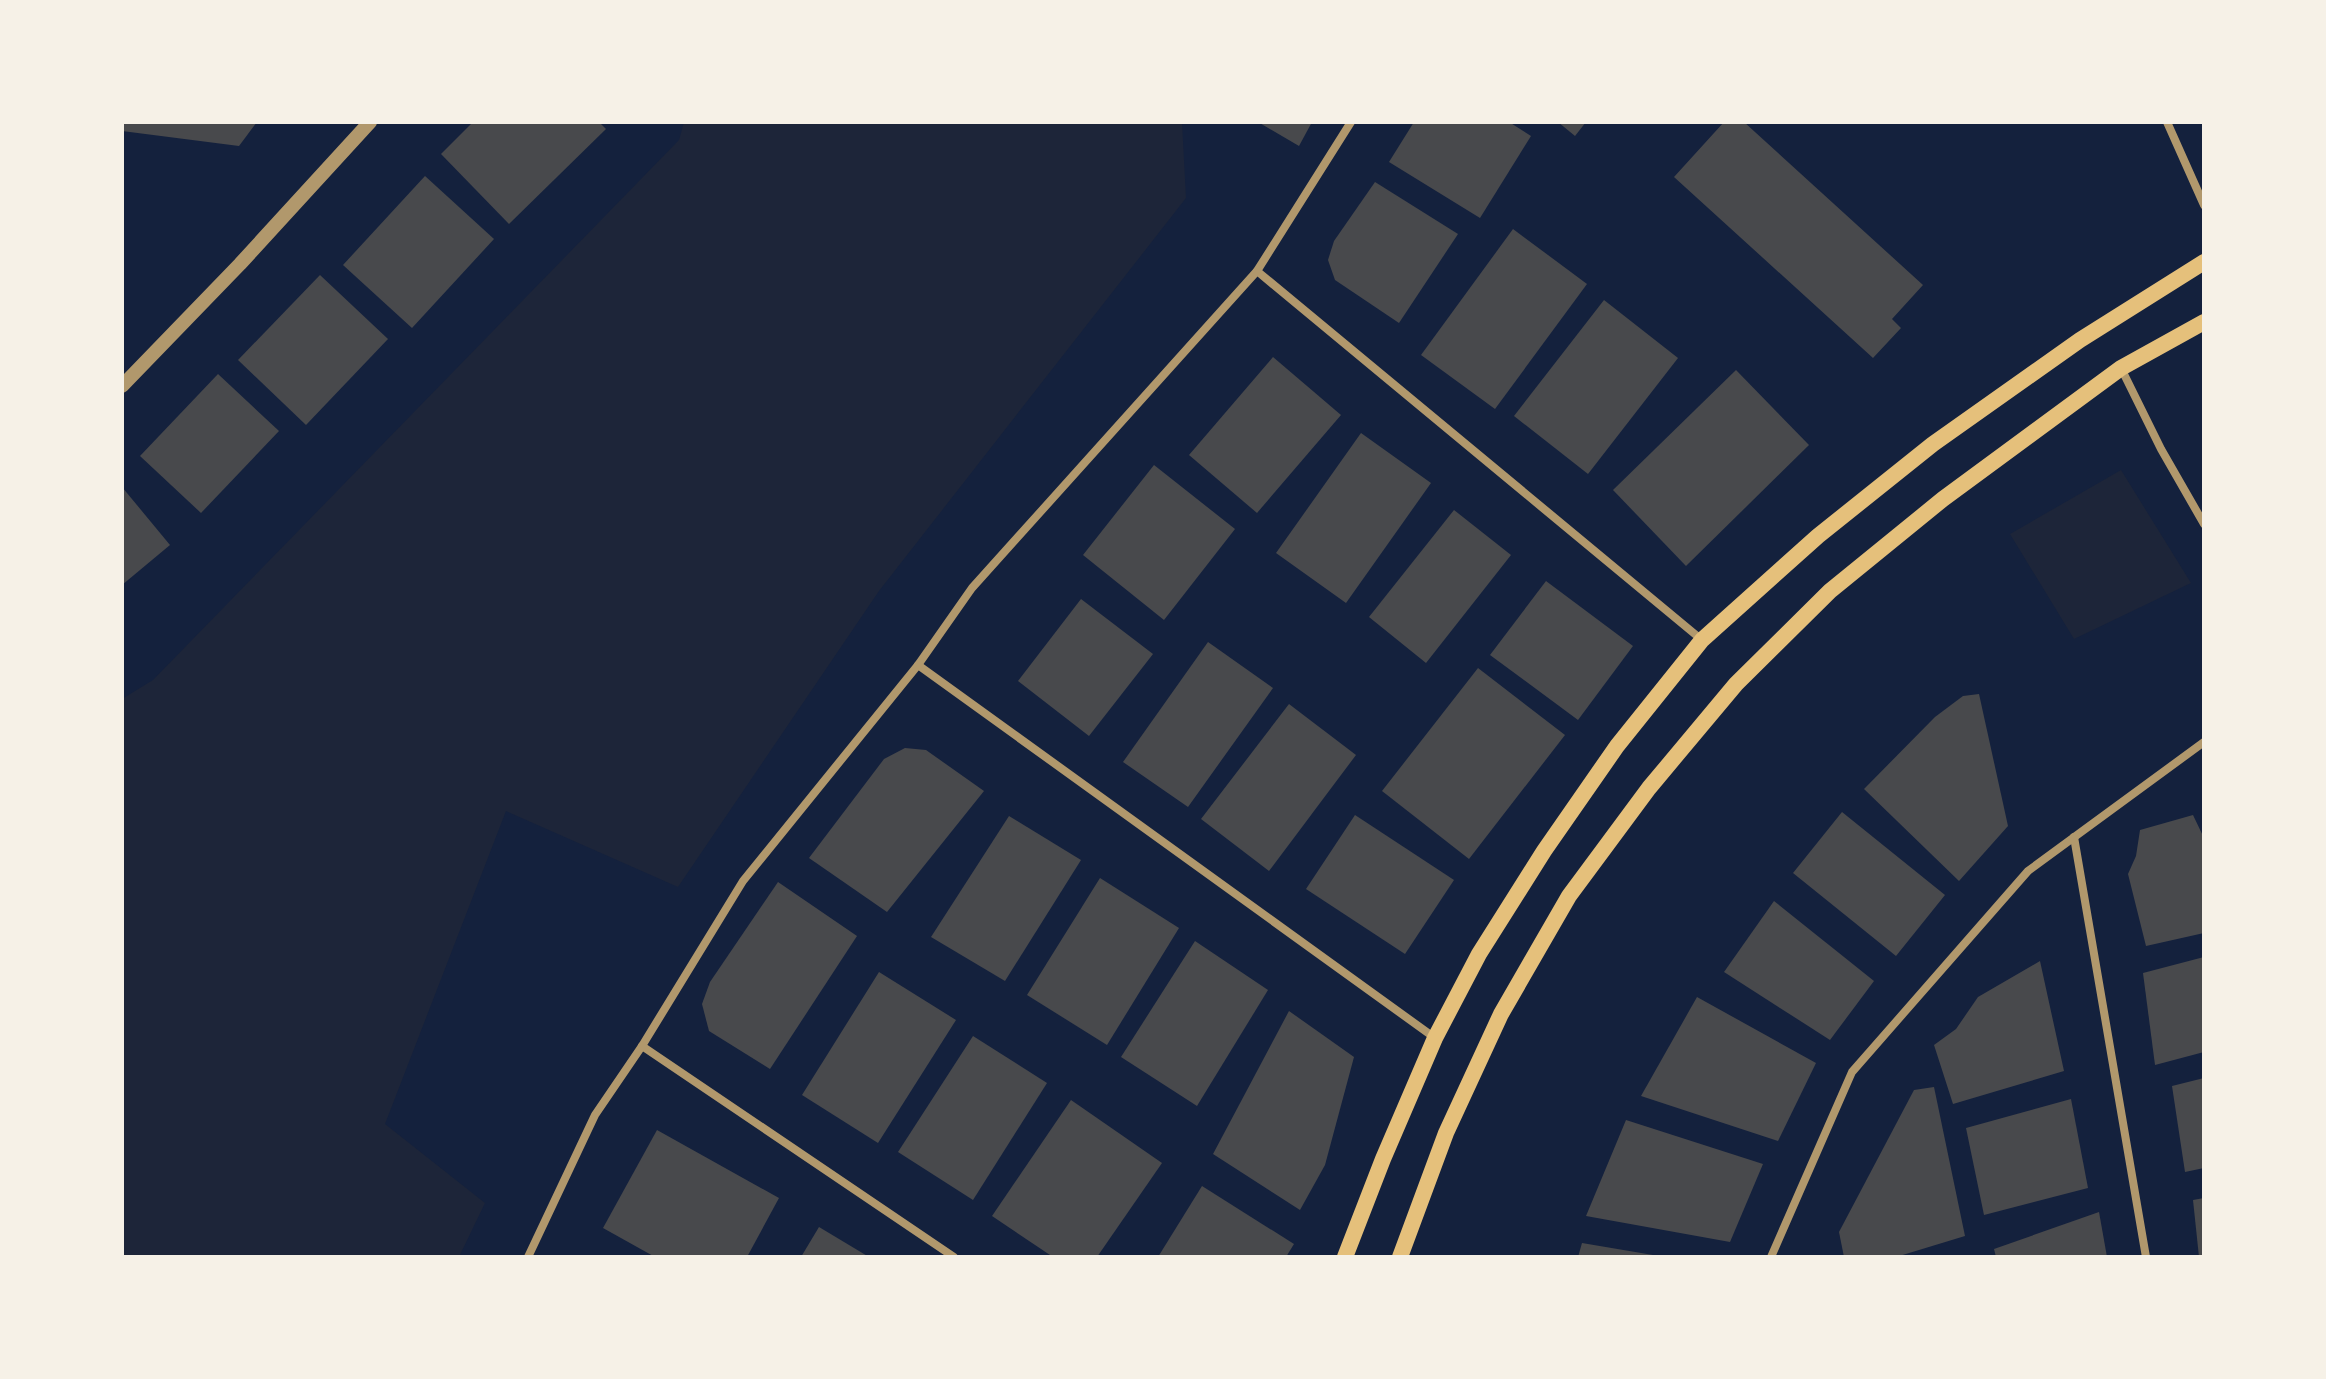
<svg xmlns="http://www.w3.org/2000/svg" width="2326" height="1379" font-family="'Zilla Slab',serif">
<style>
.green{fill:#1d2539}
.building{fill:#48494c}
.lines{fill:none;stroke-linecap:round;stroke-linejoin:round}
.minor{stroke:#b1986c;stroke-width:8}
.tertiary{stroke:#b1986c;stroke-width:14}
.secondary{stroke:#e5c07b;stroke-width:16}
</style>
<rect width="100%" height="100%" fill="#14213d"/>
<!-- green -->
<g class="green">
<polygon points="684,122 1182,122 1186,198 879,591 678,887 506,811 385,1124 485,1203 459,1257 122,1257 122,699 153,680 679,140"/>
<polygon points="2121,470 2191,583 2074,639 2010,534"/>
</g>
<!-- building -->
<g class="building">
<polygon points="122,122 257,122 239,146 122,131"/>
<polygon points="473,122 599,122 606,129 509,224 441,154"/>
<polygon points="1258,122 1312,122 1299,146"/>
<polygon points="1414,122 1509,122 1531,136 1480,218 1389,162"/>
<polygon points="1558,122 1586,122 1575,136"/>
<polygon points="1724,122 1744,122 1923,285 1892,319 1901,328 1873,358 1674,177"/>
<polygon points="425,176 494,239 412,328 343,265"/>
<polygon points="1375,182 1458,234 1399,323 1335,280 1328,260 1334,241"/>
<polygon points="1513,229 1587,284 1495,409 1421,355"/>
<polygon points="320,275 388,339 306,425 238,360"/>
<polygon points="1604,300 1678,358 1588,474 1514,416"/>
<polygon points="1273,357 1341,415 1257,513 1189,455"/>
<polygon points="1736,370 1809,445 1686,566 1613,490"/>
<polygon points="218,374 279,431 201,513 140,456"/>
<polygon points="1361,433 1431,483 1346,603 1276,553"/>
<polygon points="1154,465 1235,529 1164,620 1083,555"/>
<polygon points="122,487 170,545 122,585"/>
<polygon points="1454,510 1511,555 1426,663 1369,617"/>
<polygon points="1546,581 1633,646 1578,720 1490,655"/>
<polygon points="1081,599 1153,654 1089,736 1018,681"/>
<polygon points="1208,642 1273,688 1188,807 1123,762"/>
<polygon points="1478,668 1565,735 1469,859 1382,791"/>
<polygon points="1979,694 2008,826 1959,881 1864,789 1935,717 1963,696"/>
<polygon points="1289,704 1356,755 1269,871 1201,819"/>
<polygon points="905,748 926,750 984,791 887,912 809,858 884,759"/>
<polygon points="1842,812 1945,895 1896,956 1793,873"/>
<polygon points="1355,815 1454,880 1405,954 1306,889"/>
<polygon points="2193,815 2204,838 2204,933 2146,946 2128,874 2136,856 2140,830"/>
<polygon points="1009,816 1081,860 1005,981 931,937"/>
<polygon points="1100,878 1179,928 1107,1045 1027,995"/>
<polygon points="778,882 857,936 770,1069 709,1031 702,1004 710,982"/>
<polygon points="1774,901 1874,981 1830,1040 1724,972"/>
<polygon points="1195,941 1268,990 1197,1106 1121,1057"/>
<polygon points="2204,957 2204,1052 2155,1065 2143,973"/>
<polygon points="2040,961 2064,1071 1953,1104 1934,1045 1956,1029 1978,997"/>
<polygon points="879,972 956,1020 878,1143 802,1095"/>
<polygon points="1697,997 1816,1063 1778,1141 1641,1096"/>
<polygon points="1289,1011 1354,1057 1325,1165 1300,1210 1213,1154"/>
<polygon points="973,1036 1047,1083 973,1200 898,1152"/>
<polygon points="2204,1078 2204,1168 2185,1172 2172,1086"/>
<polygon points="1934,1087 1965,1236 1896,1257 1844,1257 1839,1232 1914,1090"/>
<polygon points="2071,1099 2088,1188 1984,1215 1966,1128"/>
<polygon points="1071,1100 1162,1163 1097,1257 1053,1257 992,1216"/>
<polygon points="1626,1120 1763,1164 1730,1242 1586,1216"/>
<polygon points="657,1130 779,1198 747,1257 655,1257 603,1228"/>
<polygon points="1202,1186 1294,1244 1286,1257 1158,1257"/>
<polygon points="2204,1198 2204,1257 2199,1257 2193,1200"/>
<polygon points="2099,1212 2107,1257 1996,1257 1994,1249"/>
<polygon points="819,1227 869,1257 801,1257"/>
<polygon points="1582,1243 1653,1255 1653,1257 1578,1257"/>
</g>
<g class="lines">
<!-- minor -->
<g class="minor">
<polyline points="2167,122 2204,205"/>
<polyline points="1257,271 1702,640"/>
<polyline points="2121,368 2161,449 2204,524"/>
<polyline points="918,665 1435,1038"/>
<polyline points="2074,837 2146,1257"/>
<polyline points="642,1046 954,1257"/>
<polyline points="528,1257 595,1115 642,1046 743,881 918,665 972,588 1257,271 1351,122"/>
<polyline points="1771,1257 1852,1072 2028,871 2204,742"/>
</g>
<!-- tertiary -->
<polyline class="tertiary" points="122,386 240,264 370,122"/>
<!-- secondary -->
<g class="secondary">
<polyline points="1345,1257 1383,1159 1435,1038 1479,954 1544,851 1617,746 1702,640 1818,536 1933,444 2080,340 2204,262"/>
<polyline points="1400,1257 1446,1133 1501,1014 1569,896 1649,788 1736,684 1830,591 1943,499 2121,368 2204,322"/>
</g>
</g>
<!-- border -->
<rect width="2326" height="1379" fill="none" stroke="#f6f1e7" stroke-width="248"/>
</svg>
